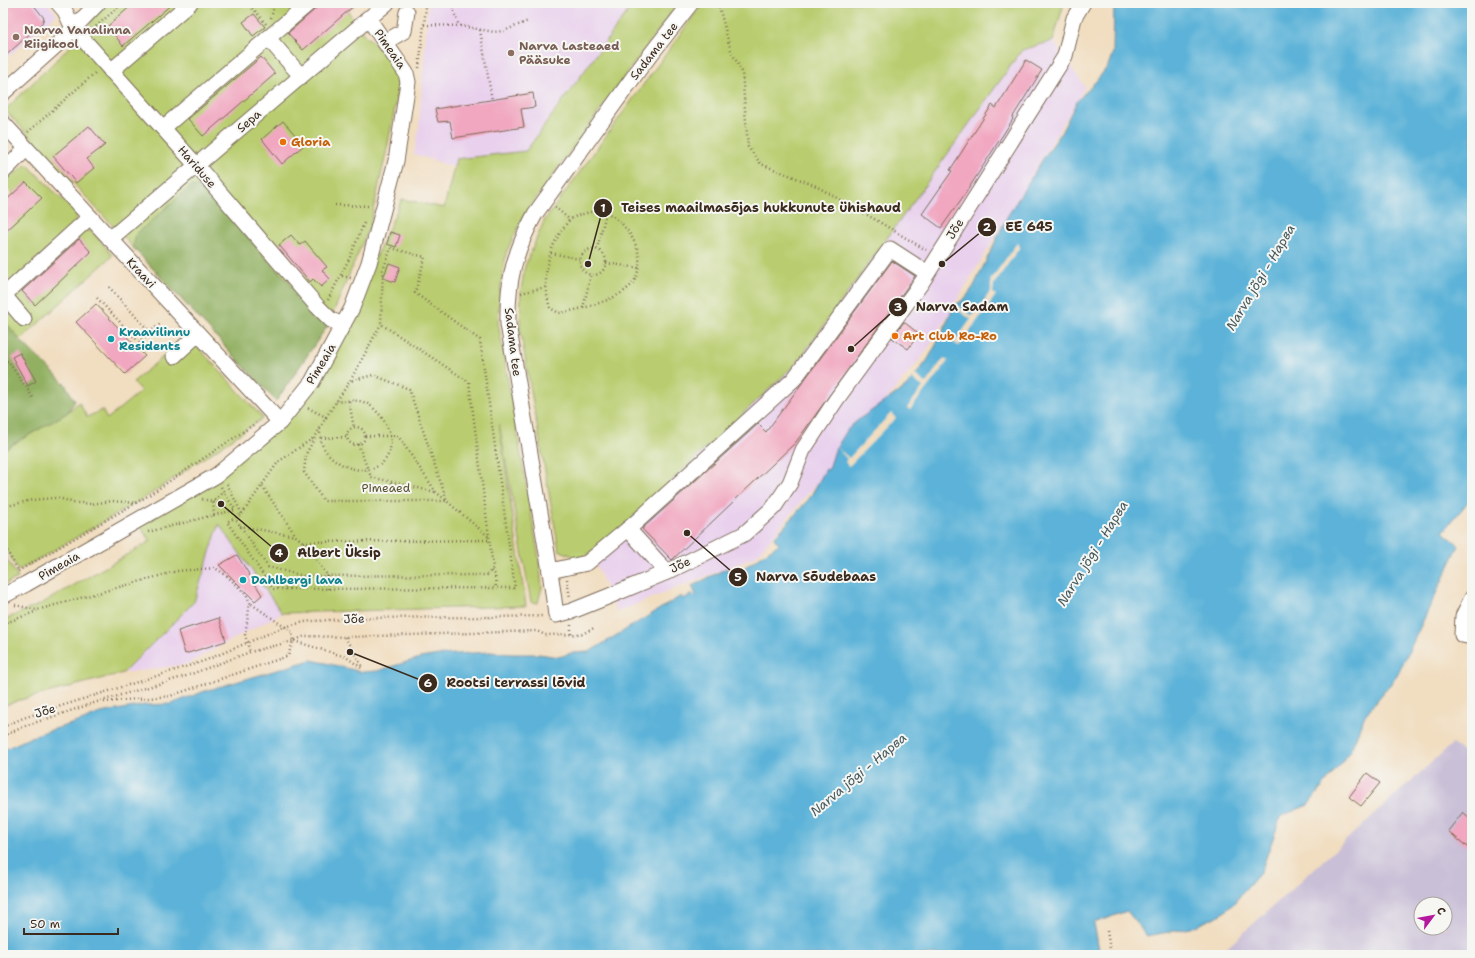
<svg xmlns="http://www.w3.org/2000/svg" width="1475" height="958" font-family="'Shantell Sans',sans-serif">
<style>
.built{fill:#e9d1ed}
.industrial{fill:#c9bfd7;fill-rule:evenodd}
.green{fill:#b9cd70;stroke:#7a7c47}
.forest{fill:#92b062;stroke:#666d40}
.water{fill:#5cb2d8;stroke:#4c6e7b}
.pier{fill:#f1ddbf}
.building{fill:#f1a7c0}
.lines{fill:none;stroke-linecap:round;stroke-linejoin:round}
.minor-casing{stroke:#7b6956;stroke-width:17}
.path{stroke:#7b6956;stroke-width:2.5;stroke-dasharray:1 3;stroke-linecap:butt}
.minor{stroke:#fff;stroke-width:15}
.education-dot{fill:#8d6e63;stroke:#f6f6f2;stroke-width:1.5}
.food-dot{fill:#e8710a;stroke:#f6f6f2;stroke-width:1.5}
.culture-dot{fill:#0f9aa8;stroke:#f6f6f2;stroke-width:1.5}
.labels{text-anchor:middle;stroke-width:4;stroke-linejoin:round;paint-order:stroke}
.education-label{font-size:12px;font-weight:bold;fill:#785e54;stroke:#f6f6f2;text-anchor:start}
.street-label{font-size:12px;fill:#3b2a1e;stroke:#f6f6f2}
.food-label{font-size:12px;font-weight:bold;fill:#c56008;stroke:#f6f6f2;text-anchor:start}
.culture-label{font-size:12px;font-weight:bold;fill:#0d838f;stroke:#f6f6f2;text-anchor:start}
.park-label{font-size:12px;fill:#5a5332;stroke:#f6f6f2}
.water-label{font-size:13px;font-style:italic;fill:#475a5f;stroke:#f6f6f2}
.leader{fill:none;stroke:#3b2a1e;stroke-width:1.5}
.callout-dot{fill:#3b2a1e;stroke:#f6f6f2;stroke-width:1.5}
.mark-label{font-size:12px;text-anchor:middle;font-weight:bold;fill:#fff}
.callout-label{font-size:13px;text-anchor:middle;font-weight:bold;fill:#3b2a1e;stroke:#f6f6f2;stroke-width:4;stroke-linejoin:round;paint-order:stroke}
</style>
<rect width="100%" height="100%" fill="#f6f6f2"/>
<filter id="ink" filterUnits="userSpaceOnUse"><feTurbulence type="fractalNoise" baseFrequency=".025" numOctaves="2"/><feDisplacementMap in="SourceGraphic" scale="8" xChannelSelector="R" yChannelSelector="G"/><feConvolveMatrix kernelMatrix="1 2 1 2 8 2 1 2 1" color-interpolation-filters="sRGB"/></filter>
<filter id="wash" filterUnits="userSpaceOnUse"><feTurbulence type="fractalNoise" baseFrequency=".012" numOctaves="4" result="noise"/><feDisplacementMap in="SourceGraphic" scale="16" xChannelSelector="R" yChannelSelector="G"/><feGaussianBlur stdDeviation="0.9" result="paint"/><feColorMatrix in="noise" values="0 0 0 0 0 0 0 0 0 0 0 0 0 0 0 0 0 1.4 0 .05"/><feComposite in="paint" operator="in"/></filter>
<g filter="url(#wash)">
<rect width="100%" height="100%" fill="#f1ddbf"/>
<!-- built -->
<g class="built">
<polygon points="3,3 47,3 57,14 3,61"/>
<polygon points="431,3 634,3 526,151 456,159 454,167 414,154 419,127 428,6"/>
<polygon points="1053,41 1085,87 926,352 756,556 617,612 591,553 935,171 1022,50"/>
<polygon points="219,524 282,613 187,664 123,673 194,602"/>
</g>
<!-- industrial -->
<path class="industrial" d="M1452,744L1472,758V955H1219ZM1421,904H1445V928H1421Z"/>
<!-- green -->
<g class="green">
<path d="M109,3H357L348,11C354,20 362,35 371,40L399,71L397,96L387,149L370,225L328,325L276,401L5,110L88,29L95,15Z"/>
<polygon points="634,3 678,3 524,215 506,253 500,292 498,322 539,559 542,587 538,603 531,602 499,424 526,606 282,613 219,524 194,602 123,673 20,700 3,706 3,620 41,604 151,541 138,524 284,423 364,283 402,199 444,208 456,159 526,151"/>
<polygon points="703,3 951,3 957,4 958,3 1064,3 1053,41 1022,50 893,230 796,364 600,548 579,559 559,550 520,329 521,290 525,266 544,221"/>
<polygon points="27,164 77,215 74,225 10,283 3,284 3,193 8,199 13,194 3,183"/>
<polygon points="85,230 93,232 112,255 110,258 20,340 3,319 3,301 20,289 34,304 90,251 75,236"/>
<polygon points="183,340 196,345 263,418 146,497 18,571 3,544 3,450 67,413 79,402 87,417 102,410 107,419 141,391 133,382"/>
<polygon points="3,552 18,578 3,585"/>
</g>
<!-- forest -->
<g class="forest">
<polygon points="191,186 201,187 328,325 276,401 133,247 136,234"/>
<polygon points="3,319 20,340 65,384 75,401 67,413 3,450"/>
</g>
<!-- water -->
<polygon class="water" points="1114,3 1472,3 1472,497 1443,532 1459,545 1397,676 1365,715 1350,752 1308,805 1281,816 1261,872 1232,905 1222,914 1191,928 1147,936 1127,911 1094,923 1100,955 3,955 3,750 38,734 81,721 100,713 145,705 171,704 205,691 311,660 326,663 362,672 377,671 420,658 439,655 490,652 511,654 539,654 559,657 571,653 589,652 681,596 683,599 692,594 694,597 696,595 692,586 727,568 732,576 779,544 774,538 809,499 826,469 828,470 829,469 835,450 848,429 858,420 907,386 927,361 942,334 950,314 956,305 966,297 974,286 1007,217 1043,159 1061,133 1077,101 1097,80 1108,66 1113,52"/>
<!-- pier -->
<g class="pier">
<polygon points="1017,243 1020,247 994,284 993,293 996,295 959,346 954,343 971,319 953,307 955,304 972,316 991,291 991,282 990,281"/>
<polygon points="944,358 948,361 910,410 907,408 923,387 911,378 914,374 926,383"/>
<polygon points="891,413 896,418 849,466 845,462 847,459 835,446 849,458"/>
</g>
<g id="blocks">
<!-- building -->
<g class="building">
<polygon points="3,3 32,3 44,18 42,23 3,58"/>
<polygon points="134,3 173,3 123,46 108,26"/>
<polygon points="322,3 357,3 303,50 288,33"/>
<polygon points="254,14 265,27 253,36 243,22"/>
<polygon points="261,57 275,74 203,136 188,119"/>
<polygon points="1026,60 1042,70 1012,118 1013,119 965,194 941,228 922,214 952,171 950,170 992,105 996,108"/>
<polygon points="533,93 535,107 521,109 524,127 453,138 450,121 438,122 435,109"/>
<polygon points="283,121 304,145 282,164 262,139"/>
<polygon points="89,126 105,145 87,159 94,168 76,183 53,156"/>
<polygon points="26,182 42,198 3,234 3,203"/>
<polygon points="390,232 400,235 396,247 387,244"/>
<polygon points="291,235 300,245 305,241 327,267 322,270 330,279 321,287 313,279 310,282 279,245"/>
<polygon points="79,239 91,252 35,305 22,291"/>
<polygon points="892,261 915,276 796,442 672,560 642,529 758,424 766,432"/>
<polygon points="389,263 400,267 395,282 383,278"/>
<polygon points="96,304 145,356 125,374 76,322"/>
<polygon points="904,322 919,334 908,349 892,338"/>
<polygon points="20,353 36,381 28,386 12,357"/>
<polygon points="237,555 262,595 255,601 219,565"/>
<polygon points="219,618 226,641 185,654 178,631"/>
<polygon points="1367,773 1380,783 1361,806 1349,797"/>
<polygon points="1463,812 1472,820 1472,851 1448,831"/>
</g>
</g>
</g>
<g filter="url(#ink)">
<use href="#blocks" fill-opacity="0" stroke="#7b6956" stroke-width="1"/>
<g class="lines">
<defs>
<g id="minor">
<polyline points="58,3 65,11 73,28 197,166 317,306 331,320 343,325"/>
<path d="M691,3L640,68L535,214C514,253 507,281 508,324L550,571L556,615L572,611L607,597L667,572L744,534L774,507L790,483L803,450L836,400L922,282L1065,56L1074,18L1083,3"/>
<polyline points="268,38 301,76"/>
<polyline points="385,42 404,31 407,12"/>
<polyline points="111,71 190,3"/>
<polyline points="3,93 60,42 98,3"/>
<polyline points="3,123 280,422"/>
<polyline points="163,128 309,3"/>
<polyline points="3,172 26,149"/>
<polyline points="110,239 387,3"/>
<polyline points="3,294 24,319"/>
<polyline points="4,295 90,217"/>
<polyline points="174,356 198,334"/>
<polyline points="628,529 667,572"/>
<polyline points="550,571 587,563 634,524 794,379 890,249 927,273"/>
<polyline points="3,596 26,584 217,475 280,422 312,382 352,308 369,263 396,161 408,82 406,73 368,18"/>
<polyline points="1472,598 1463,616 1462,635 1472,637"/>
</g>
</defs>
<!-- minor casing -->
<use href="#minor" class="minor-casing"/>
<!-- path -->
<g class="path">
<polyline points="246,3 255,11 266,24"/>
<polyline points="454,3 454,12 459,26"/>
<polyline points="718,3 731,51 742,72 748,147 761,164 814,185 876,220 926,250"/>
<polyline points="271,18 275,3"/>
<polyline points="424,25 461,26 494,32 504,31 528,21"/>
<polyline points="93,29 123,3"/>
<polyline points="480,30 492,100"/>
<polyline points="419,68 426,7 430,3"/>
<polyline points="28,132 96,72"/>
<polyline points="335,205 370,206"/>
<polyline points="555,207 570,220"/>
<path d="M590,212C595,212 601,212 606,213C619,216 635,238 638,252C641,261 638,277 632,284C619,300 579,310 559,313L550,308C542,282 546,251 563,229C565,226 567,222 570,220C576,215 584,214 590,212Z"/>
<circle cx="593" cy="262" r="13"/>
<polyline points="597,249 606,213"/>
<polyline points="551,253 579,259"/>
<polyline points="606,263 639,268"/>
<polyline points="342,276 351,278"/>
<polyline points="109,287 150,332 161,323"/>
<polyline points="521,293 546,287"/>
<polyline points="97,298 139,342 150,332"/>
<polyline points="328,300 350,257 364,223"/>
<polyline points="583,308 591,275"/>
<polyline points="3,362 8,361 34,399"/>
<polyline points="349,401 354,428"/>
<polyline points="308,408 326,417 350,381 381,324"/>
<polyline points="326,417 306,454 304,472 324,501 447,501 409,389 373,375 350,381"/>
<circle cx="356" cy="436" r="9"/>
<path d="M320,429C320,433 320,440 322,444C325,453 335,461 343,465C381,483 406,448 380,415C376,411 371,405 366,403C357,399 346,401 336,402"/>
<polyline points="365,436 398,436 436,492 489,537"/>
<polyline points="321,438 348,437"/>
<polyline points="358,444 371,477 435,492"/>
<polyline points="227,484 242,514 227,522 273,589 515,588 480,340 415,293 425,257 391,248 383,270 381,324 469,382 493,568 487,575 304,576 268,567 235,518"/>
<polyline points="262,486 296,536 303,542 328,576 328,589"/>
<polyline points="221,487 235,510 214,515 213,502 223,492"/>
<polyline points="202,499 219,503"/>
<polyline points="3,507 32,500 54,498 59,498 74,503 83,503 91,504 112,501 136,503"/>
<polyline points="242,514 278,462 315,437"/>
<polyline points="240,526 295,536"/>
<polyline points="148,532 214,515"/>
<polyline points="303,542 490,540"/>
<polyline points="3,544 19,572"/>
<polyline points="18,571 146,497 256,423"/>
<polyline points="491,571 495,574 496,589"/>
<polyline points="567,579 570,598"/>
<polyline points="15,605 37,610 177,571 215,568 226,575 246,594 250,603 245,635 250,652"/>
<polyline points="3,613 6,609"/>
<polyline points="3,624 37,611"/>
<polyline points="571,634 571,625"/>
<polyline points="345,637 363,668"/>
<polyline points="294,641 346,657 363,669"/>
<polyline points="104,702 170,696 288,656 293,641 292,632 250,603"/>
<polyline points="3,727 23,718 204,661 284,627 304,622 313,621 362,618 493,617 544,616"/>
<polyline points="3,736 28,725 97,702 186,676 250,652 293,641 305,636 345,637 537,631 545,635 582,634 594,628"/>
<polyline points="1107,931 1111,955"/>
</g>
<!-- minor -->
<use href="#minor" class="minor"/>
</g>
</g>
<!-- markers -->
<g class="education-dot">
<circle cx="16" cy="37" r="4"/>
<circle cx="511" cy="53" r="4"/>
</g>
<g class="food-dot">
<circle cx="283" cy="142" r="4"/>
<circle cx="895" cy="336" r="4"/>
</g>
<g class="culture-dot">
<circle cx="111" cy="339" r="4"/>
<circle cx="243" cy="580" r="4"/>
</g>
<g class="labels">
<!-- education labels -->
<g class="education-label">
<text x="24" y="34">Narva Vanalinna<tspan x="24" dy="14">Riigikool</tspan></text>
<text x="519" y="50">Narva Lasteaed<tspan x="519" dy="14">Pääsuke</tspan></text>
</g>
<!-- street labels -->
<g class="street-label">
<text transform="translate(390 49) rotate(55)" y="4">Pimeaia</text>
<text transform="translate(654 51) rotate(-52)" y="4">Sadama tee</text>
<text transform="translate(249 121) rotate(-41)" y="4">Sepa</text>
<text transform="translate(197 167) rotate(49)" y="4">Hariduse</text>
<text transform="translate(955 229) rotate(-58)" y="4">Jõe</text>
<text transform="translate(141 273) rotate(47)" y="4">Kraavi</text>
<text transform="translate(513 342) rotate(83)" y="4">Sadama tee</text>
<text transform="translate(321 364) rotate(-59)" y="4">Pimeaia</text>
<text transform="translate(680 565) rotate(-26)" y="4">Jõe</text>
<text transform="translate(59 566) rotate(-30)" y="4">Pimeaia</text>
<text transform="translate(354 619) rotate(-2)" y="4">Jõe</text>
<text transform="translate(45 711) rotate(-17)" y="4">Jõe</text>
</g>
<!-- food labels -->
<g class="food-label">
<text x="291" y="146">Gloria</text>
<text x="903" y="340">Art Club Ro-Ro</text>
</g>
<!-- culture labels -->
<g class="culture-label">
<text x="119" y="336">Kraavilinnu<tspan x="119" dy="14">Residents</tspan></text>
<text x="251" y="584">Dahlbergi lava</text>
</g>
<!-- park labels -->
<g class="park-label">
<text x="386" y="492">Pimeaed</text>
</g>
<!-- water labels -->
<g class="water-label">
<text transform="translate(1260 277) rotate(-59)" y="5">Narva jõgi - Нарва</text>
<text transform="translate(1092 553) rotate(-58)" y="5">Narva jõgi - Нарва</text>
<text transform="translate(858 774) rotate(-40)" y="5">Narva jõgi - Нарва</text>
</g>
</g>
<!-- callouts -->
<path class="leader" d="M588 264L603 208M942 264L987 227M851 349L898 307M221 504L279 553M687 533L738 577M350 652L428 683"/>
<g class="callout-dot">
<circle cx="588" cy="264" r="4"/>
<circle cx="942" cy="264" r="4"/>
<circle cx="851" cy="349" r="4"/>
<circle cx="221" cy="504" r="4"/>
<circle cx="687" cy="533" r="4"/>
<circle cx="350" cy="652" r="4"/>
<circle cx="603" cy="208" r="10"/>
<circle cx="987" cy="227" r="10"/>
<circle cx="898" cy="307" r="10"/>
<circle cx="279" cy="553" r="10"/>
<circle cx="738" cy="577" r="10"/>
<circle cx="428" cy="683" r="10"/>
</g>
<g class="mark-label">
<text x="603" y="212">1</text>
<text x="987" y="231">2</text>
<text x="898" y="311">3</text>
<text x="279" y="557">4</text>
<text x="738" y="581">5</text>
<text x="428" y="687">6</text>
</g>
<g class="callout-label">
<text x="761" y="212">Teises maailmasõjas hukkunute ühishaud</text>
<text x="1029" y="231">EE 645</text>
<text x="962" y="311">Narva Sadam</text>
<text x="339" y="557">Albert Üksip</text>
<text x="816" y="581">Narva Sõudebaas</text>
<text x="516" y="687">Rootsi terrassi lõvid</text>
</g>
<!-- margin -->
<rect width="1475" height="958" fill="none" stroke="#f6f6f2" stroke-width="16"/>
<!-- north arrow -->
<g transform="translate(1433 916) rotate(58)"><circle r="19" fill="#f6f6f2" stroke="#aba49d"/>
<path d="M0-3L7 15L0 10L-7 15Z" fill="#b5179e"/>
<text y="-6" font-size="11" font-weight="bold" text-anchor="middle" fill="#3b2a1e">С</text>
</g>
<!-- scale -->
<path d="M24 928v6h94v-6" fill="none" stroke="#3b2a1e" stroke-width="2"/>
<text x="30" y="928" font-size="12" fill="#3b2a1e" stroke="#f6f6f2" stroke-width="3" paint-order="stroke">50 m</text>
</svg>
